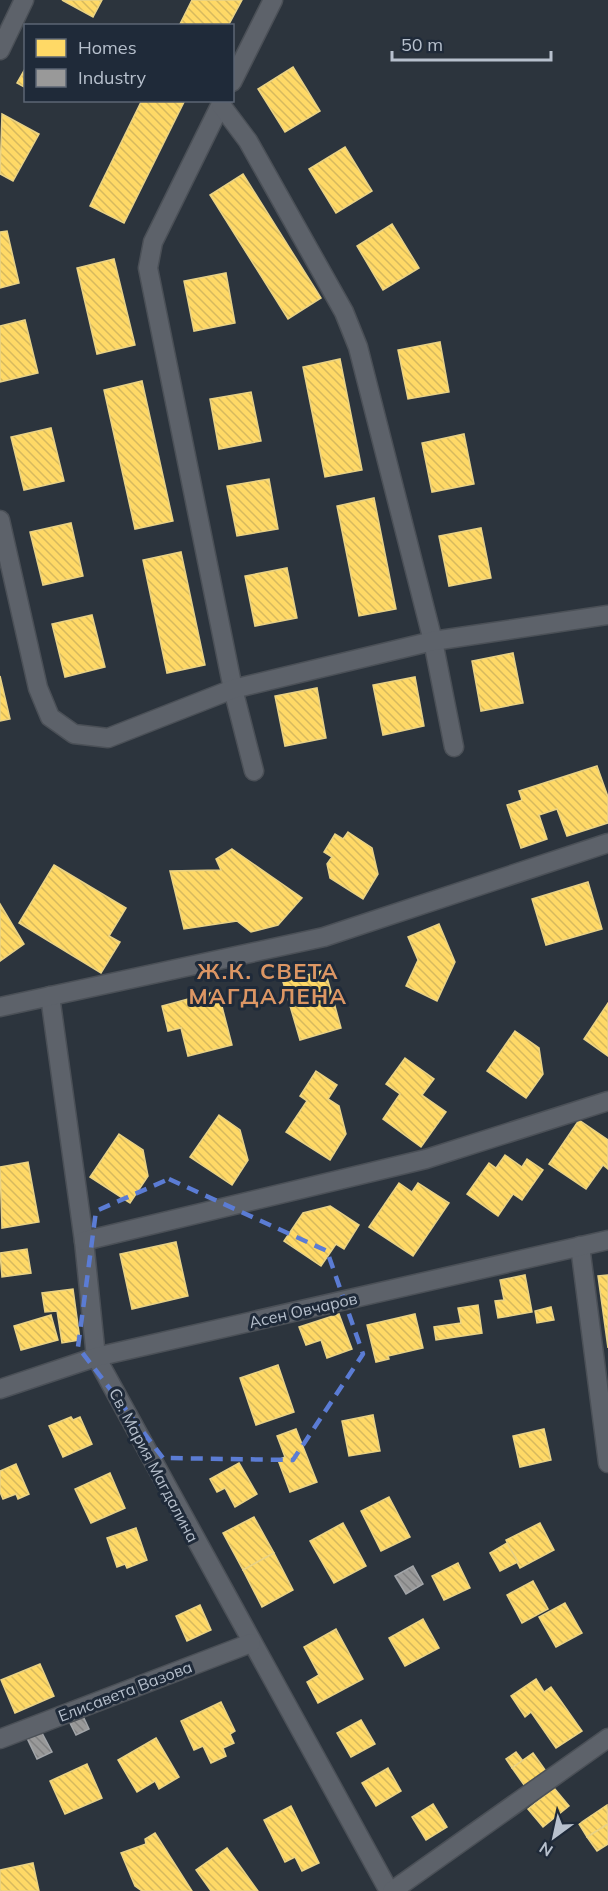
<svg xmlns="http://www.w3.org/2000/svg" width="608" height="1891" font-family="Mulish,sans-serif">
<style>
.homes{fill:url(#homes-back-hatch);stroke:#e9d285;stroke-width:1.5}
.industry{fill:url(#industry-back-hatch);stroke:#a2a5a9;stroke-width:1.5}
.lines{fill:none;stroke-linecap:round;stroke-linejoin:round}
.street-casing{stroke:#4b5057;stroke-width:21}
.street{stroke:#5d626a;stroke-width:18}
.marked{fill:none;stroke:#5b7cd4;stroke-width:4.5;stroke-dasharray:12 8;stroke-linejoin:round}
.labels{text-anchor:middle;stroke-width:6;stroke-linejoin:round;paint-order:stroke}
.street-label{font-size:16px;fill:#b7c0cd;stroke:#1f2a39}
.district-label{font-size:22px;font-weight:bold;letter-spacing:1.5px;fill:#dc9664;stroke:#1f2a39}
</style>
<defs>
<pattern id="homes-back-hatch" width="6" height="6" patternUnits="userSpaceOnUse" patternTransform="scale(1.5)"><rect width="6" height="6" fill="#ffd966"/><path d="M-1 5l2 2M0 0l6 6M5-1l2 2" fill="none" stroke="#d7b95e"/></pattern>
<pattern id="industry-back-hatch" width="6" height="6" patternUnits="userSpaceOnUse" patternTransform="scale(1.5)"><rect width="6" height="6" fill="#999"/><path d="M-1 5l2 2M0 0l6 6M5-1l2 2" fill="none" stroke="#808182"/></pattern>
</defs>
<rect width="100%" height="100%" fill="#2c343d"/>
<!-- homes -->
<g class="homes">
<polygon points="62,0 102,0 93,17"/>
<polygon points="192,0 242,0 228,26 179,26"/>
<polygon points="26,67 26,88 17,83"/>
<polygon points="293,67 320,111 285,132 258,89"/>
<polygon points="142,100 185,100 124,223 90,206"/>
<polygon points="2,114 39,134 13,181 0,174"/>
<polygon points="345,147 372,191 336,213 309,169"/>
<polygon points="243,174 321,298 288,319 210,195"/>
<polygon points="392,224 419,268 383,290 357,246"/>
<polygon points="7,231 19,283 0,288 0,232"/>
<polygon points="114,259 135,345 97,354 77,268"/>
<polygon points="226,273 235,323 194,331 184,281"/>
<polygon points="25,320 38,373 0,382 0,326"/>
<polygon points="440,342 449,392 408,399 398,350"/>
<polygon points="340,359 362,470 325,477 303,367"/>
<polygon points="142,381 173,521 135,529 104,390"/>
<polygon points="251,392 261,441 219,449 210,399"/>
<polygon points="51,428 64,481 24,490 11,437"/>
<polygon points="464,434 474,484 432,492 422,443"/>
<polygon points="269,479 278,529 237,536 227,486"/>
<polygon points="374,498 396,609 359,616 337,506"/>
<polygon points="71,523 83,576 43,585 30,532"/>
<polygon points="481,528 491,578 449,586 439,536"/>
<polygon points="181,552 205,665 167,673 143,560"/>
<polygon points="287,568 297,618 255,626 245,576"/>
<polygon points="92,615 105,667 65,677 52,624"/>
<polygon points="513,653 523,703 481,711 472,661"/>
<polygon points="0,676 10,719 0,721"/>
<polygon points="415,677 424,726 383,735 373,685"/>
<polygon points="317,688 326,738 285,746 275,696"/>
<polygon points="597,766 608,797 608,823 567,836 557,809 539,815 547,839 521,848 507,805 522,800 519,791"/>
<polygon points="348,832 372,848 378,874 363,899 330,878 327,864 332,857 324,852 335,834 343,839"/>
<polygon points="232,849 302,898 278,925 251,932 237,921 184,929 170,871 221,870 216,859"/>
<polygon points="54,865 126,908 109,936 120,942 101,973 19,923"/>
<polygon points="588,882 602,929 546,945 532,899"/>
<polygon points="0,904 24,944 0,961"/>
<polygon points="439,924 455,962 437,1001 406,986 418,960 408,937"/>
<polygon points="325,970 341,1028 300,1040 283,982"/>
<polygon points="218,991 232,1045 188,1056 181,1028 168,1031 162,1006"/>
<polygon points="608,1003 608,1056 584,1039"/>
<polygon points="515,1031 539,1048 543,1074 526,1098 487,1071"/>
<polygon points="405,1058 434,1079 422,1095 446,1112 421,1147 383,1119 400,1094 386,1084"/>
<polygon points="316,1071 337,1085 328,1099 339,1106 346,1134 330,1160 286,1132 307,1101 300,1096"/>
<polygon points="219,1115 240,1130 248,1160 232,1185 190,1157"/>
<polygon points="579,1120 608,1140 608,1169 603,1165 586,1189 549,1164"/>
<polygon points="119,1134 143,1150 148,1176 130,1203 90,1177"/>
<polygon points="505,1155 522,1167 527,1159 543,1170 522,1200 513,1194 498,1216 467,1194 489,1163 496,1168"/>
<polygon points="28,1162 39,1222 2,1228 0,1167"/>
<polygon points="399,1183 412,1192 418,1183 449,1203 413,1256 369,1227"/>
<polygon points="330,1206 359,1225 344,1249 336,1244 321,1266 284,1241 303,1213"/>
<polygon points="176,1242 188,1296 132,1309 120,1254"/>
<polygon points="27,1249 31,1273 2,1277 0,1253"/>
<polygon points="525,1275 532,1312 498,1318 495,1301 504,1300 500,1280"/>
<polygon points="608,1275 608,1348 598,1276"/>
<polygon points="73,1289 80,1340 62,1343 57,1311 45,1312 42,1293"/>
<polygon points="478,1305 482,1333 436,1340 434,1327 461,1323 458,1308"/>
<polygon points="551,1307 554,1320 537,1323 535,1311"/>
<polygon points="339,1314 352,1349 327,1358 321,1340 306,1345 299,1327"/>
<polygon points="415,1314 423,1348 388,1356 389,1359 376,1362 367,1325"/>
<polygon points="51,1315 58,1340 21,1350 14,1326"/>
<polygon points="278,1365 294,1412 256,1425 240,1378"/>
<polygon points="373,1415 380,1451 349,1456 342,1421"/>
<polygon points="71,1417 73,1420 80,1417 92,1444 63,1457 49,1426"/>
<polygon points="296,1429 317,1482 290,1492 278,1460 285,1457 277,1436"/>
<polygon points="544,1429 551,1460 520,1467 513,1436"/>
<polygon points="239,1463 257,1494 235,1507 225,1488 217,1492 210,1479"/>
<polygon points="16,1464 29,1494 18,1499 16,1494 3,1499 0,1492 0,1471"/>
<polygon points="110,1473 125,1508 91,1523 75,1489"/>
<polygon points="389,1497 410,1537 381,1551 361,1511"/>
<polygon points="254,1517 274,1553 243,1570 223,1533"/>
<polygon points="343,1523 366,1566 334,1583 310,1541"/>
<polygon points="540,1523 554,1550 520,1568 506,1540"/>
<polygon points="136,1528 147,1560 127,1568 125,1564 117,1567 107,1538"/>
<polygon points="507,1543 518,1562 500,1571 490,1553"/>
<polygon points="274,1553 293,1590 262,1607 243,1570"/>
<polygon points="458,1563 470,1588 444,1600 432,1576"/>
<polygon points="533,1581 548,1609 522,1623 507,1595"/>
<polygon points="565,1603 582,1633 556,1647 539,1617"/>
<polygon points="200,1605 211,1630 187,1641 176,1616"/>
<polygon points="423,1619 439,1648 405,1666 389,1638"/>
<polygon points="336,1629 363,1679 318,1703 307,1682 319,1675 304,1647"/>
<polygon points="40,1664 54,1696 15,1713 1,1680"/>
<polygon points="536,1679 544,1692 551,1687 582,1731 556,1748 531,1712 525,1717 511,1696"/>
<polygon points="221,1702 235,1731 230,1734 234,1743 223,1748 226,1756 211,1763 203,1746 194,1750 181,1721"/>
<polygon points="361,1720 375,1744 351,1757 337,1733"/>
<polygon points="156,1738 179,1777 159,1789 155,1781 137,1792 118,1760"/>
<polygon points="516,1752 523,1761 512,1768 506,1759"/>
<polygon points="533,1753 548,1774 527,1789 512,1768"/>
<polygon points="87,1764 102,1798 65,1814 50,1781"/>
<polygon points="388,1768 401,1791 376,1806 362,1783"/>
<polygon points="554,1788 569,1806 543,1827 528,1809"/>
<polygon points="433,1804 447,1827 426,1840 412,1817"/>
<polygon points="607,1805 608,1824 587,1837 579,1824"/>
<polygon points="291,1806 319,1863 302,1871 295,1857 285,1862 264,1820"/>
<polygon points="608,1824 608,1844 597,1851 587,1837"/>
<polygon points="155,1833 192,1891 142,1891 135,1886 121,1853 146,1844 145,1839"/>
<polygon points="227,1848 258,1891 211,1891 196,1870"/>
<polygon points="33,1863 39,1891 0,1891 0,1870"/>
</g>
<!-- industry -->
<g class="industry">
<polygon points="413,1566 423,1584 406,1594 395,1576"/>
<polygon points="82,1714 89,1729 76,1735 69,1721"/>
<polygon points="41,1731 52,1752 37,1759 27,1738"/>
</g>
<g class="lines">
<defs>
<g id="street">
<polyline points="0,50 24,0"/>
<polyline points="232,82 273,0"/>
<polyline points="223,100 153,242 148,268 233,689 254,771"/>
<polyline points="221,105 248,141 344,312 358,347 433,641 454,747"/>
<polyline points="0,520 38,688 50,717 74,734 108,738 233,689 433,641 608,615"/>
<polyline points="50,996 84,1241 96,1357 389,1891"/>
<polyline points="0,1007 324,937 608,843"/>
<polyline points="84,1241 426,1159 608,1101"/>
<polyline points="580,1246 608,1463"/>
<polyline points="0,1389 96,1357 608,1240"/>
<polyline points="0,1739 251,1643"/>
<polyline points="392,1891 608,1738"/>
</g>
</defs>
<!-- street casing -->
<use href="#street" class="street-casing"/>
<!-- street -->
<use href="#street" class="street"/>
</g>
<!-- marked area -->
<path class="marked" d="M169,1179L327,1251L363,1354L293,1460L163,1458L78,1347L96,1211Z"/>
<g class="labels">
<!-- street labels -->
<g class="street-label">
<text transform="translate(303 1310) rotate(-13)" y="6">Асен Овчаров</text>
<text transform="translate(154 1465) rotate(62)" y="6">Св. Мария Магдалина</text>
<text transform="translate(125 1691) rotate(-21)" y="6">Елисавета Вазова</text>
</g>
<!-- district labels -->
<g class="district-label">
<text x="268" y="979">Ж.К. СВЕТА<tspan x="268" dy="25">МАГДАЛЕНА</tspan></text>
</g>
</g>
<!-- legend -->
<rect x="24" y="24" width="210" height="78" fill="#1f2a39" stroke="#5c6674" stroke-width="1.5"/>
<rect x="36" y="39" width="30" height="18" fill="#ffd966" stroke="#5c6674" stroke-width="1.5"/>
<text x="78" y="54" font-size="18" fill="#b7c0cd">Homes</text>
<rect x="36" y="69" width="30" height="18" fill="#999999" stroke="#5c6674" stroke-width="1.5"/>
<text x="78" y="84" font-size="18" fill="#b7c0cd">Industry</text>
<!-- north arrow -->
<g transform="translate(554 1837) rotate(213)" stroke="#1f2a39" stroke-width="4.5" paint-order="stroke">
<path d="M0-4.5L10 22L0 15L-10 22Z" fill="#b7c0cd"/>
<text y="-9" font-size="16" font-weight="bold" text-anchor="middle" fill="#b7c0cd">N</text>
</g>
<!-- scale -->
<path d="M392 51v9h159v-9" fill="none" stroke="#b7c0cd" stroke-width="3"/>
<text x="401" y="51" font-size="18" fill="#b7c0cd" stroke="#1f2a39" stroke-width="4.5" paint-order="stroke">50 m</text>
</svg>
